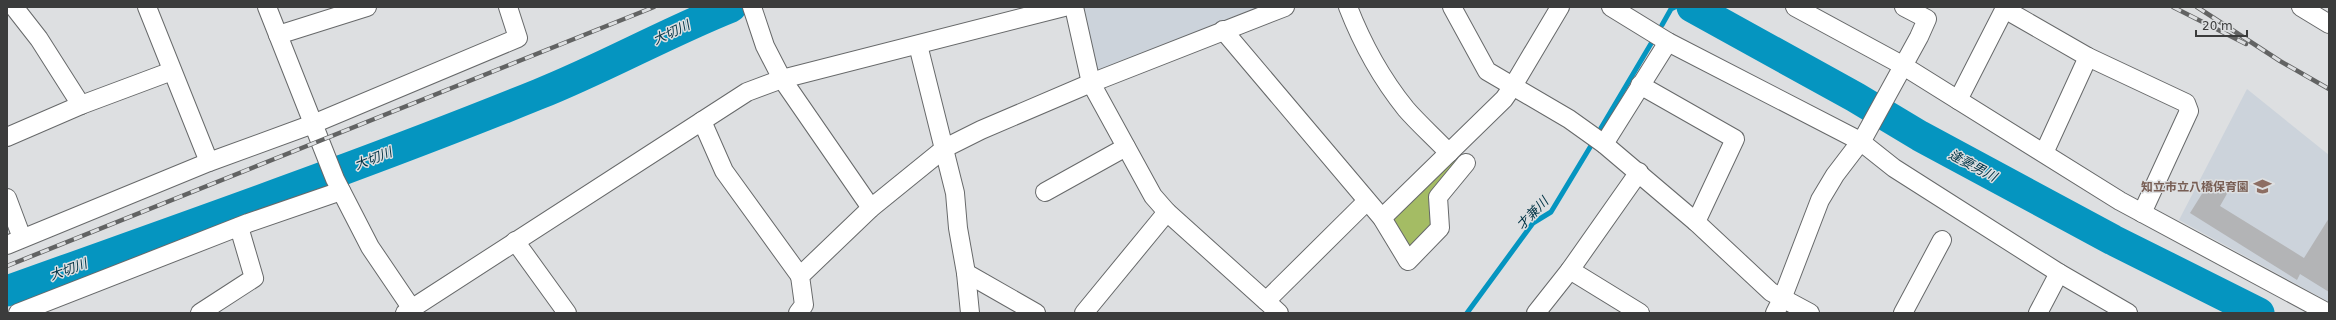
<svg xmlns="http://www.w3.org/2000/svg" width="2336" height="320" font-family="'DejaVu Sans','Noto Sans JP',sans-serif">
<style>
.built{fill:#ccd3db}
.green{fill:#a4bc64}
.lines{fill:none;stroke-linecap:round;stroke-linejoin:round}
.stream{stroke:#0595c0;stroke-width:5}
.river{stroke:#0595c0;stroke-width:31}
.building{fill:#b3b4b6}
.minor-casing{stroke:#67696a;stroke-width:20}
.minor{stroke:#fff;stroke-width:18}
.rail-casing{stroke:#626363;stroke-width:4.5}
.rail{stroke:#dddfe1;stroke-width:3;stroke-dasharray:9;stroke-linecap:butt}
.labels{text-anchor:middle;stroke-width:3;stroke-linejoin:round;paint-order:stroke}
.education-label{font-size:12px;font-weight:bold;fill:#785e54;stroke:#dddfe1;text-anchor:end}
.water-label{font-size:13px;font-style:italic;fill:#003345;stroke:#dddfe1}
</style>
<rect width="100%" height="100%" fill="#dddfe1"/>
<!-- built -->
<g class="built">
<polygon points="1078,7 1278,7 1096,81"/>
<polygon points="2247,89 2329,155 2329,302 2179,220"/>
</g>
<!-- green -->
<polygon class="green" points="1455,154 1462,162 1437,226 1409,255 1387,219"/>
<g class="lines">
<!-- stream -->
<g class="stream">
<polyline points="1662,25 1671,9 1675,7"/>
<polyline points="1601,128 1652,42"/>
<polyline points="1467,313 1533,223 1551,212 1592,144"/>
</g>
<!-- river -->
<g class="river">
<polyline points="1692,7 1855,97 1920,136 2113,240 2259,313"/>
<path d="M7,291C185,227 364,165 539,94C604,68 666,33 731,7"/>
</g>
</g>
<!-- building -->
<polygon class="building" points="2210,181 2228,192 2220,206 2304,258 2329,218 2329,292 2300,274 2297,280 2190,213"/>
<g class="lines">
<defs>
<g id="minor">
<polyline points="14,7 39,39 81,105"/>
<polyline points="147,7 209,162"/>
<polyline points="267,7 335,179 370,247 412,309"/>
<polyline points="752,7 765,46 782,79 871,208"/>
<polyline points="1074,7 1091,83 1153,196 1167,212 1084,313"/>
<path d="M1348,7C1362,43 1381,78 1406,109C1419,124 1435,138 1449,153"/>
<polyline points="1452,7 1487,71 1569,119 1604,144 1696,222 1771,292 1810,313"/>
<polyline points="1611,7 1668,42 1860,141 1894,168 2059,273 2128,313"/>
<polyline points="1795,7 1902,65 2120,201 2328,313"/>
<polyline points="2301,7 2329,24"/>
<polyline points="1223,30 1382,218 1408,261 1440,228 1438,197 1466,163"/>
<polyline points="278,35 367,7"/>
<polyline points="918,45 955,193 958,228 966,273 970,313"/>
<polyline points="1640,85 1735,139 1696,222"/>
<polyline points="1958,100 2003,12 2008,11 2088,57 2186,103 2189,111 2142,213"/>
<polyline points="702,121 724,171 800,276"/>
<polyline points="7,137 81,105 172,71"/>
<polyline points="1604,144 1668,42"/>
<polyline points="2044,153 2088,57"/>
<polyline points="1045,192 1126,147"/>
<polyline points="7,198 22,238"/>
<polyline points="1167,212 1266,301 1367,201"/>
<polyline points="1382,218 1504,99 1513,86 1560,7"/>
<polyline points="515,241 567,313"/>
<polyline points="7,245 209,162 313,124 518,38 508,7"/>
<polyline points="1570,270 1640,313"/>
<polyline points="966,273 1036,313"/>
<polyline points="1266,301 1279,313"/>
<polyline points="18,313 248,223 341,191"/>
<polyline points="200,313 254,278 239,227"/>
<polyline points="405,313 747,92 782,79 1064,7"/>
<polyline points="798,313 804,305 800,276 871,208 945,148 981,130 1091,83 1285,7"/>
<polyline points="1536,313 1570,270 1639,172"/>
<polyline points="1775,313 1782,299 1820,200 1835,175 1864,137 1919,37 1927,19 1904,7"/>
<polyline points="1903,313 1942,240"/>
<polyline points="2038,313 2059,273"/>
</g>
</defs>
<!-- minor casing -->
<use href="#minor" class="minor-casing"/>
<!-- minor -->
<use href="#minor" class="minor"/>
<defs>
<g id="rail">
<polyline points="2173,7 2246,44"/>
<polyline points="2197,7 2280,61 2329,89"/>
<polyline points="7,266 654,7"/>
</g>
</defs>
<!-- rail casing -->
<use href="#rail" class="rail-casing"/>
<!-- rail -->
<use href="#rail" class="rail"/>
</g>
<!-- icons -->
<defs>
<symbol id="school-bare" viewBox="-9 -9 18 18"><path d="M0-5L7-2L0 1L-7-2ZM-4 1L0 2.5L4 1V4Q0 6-4 4Z" fill="#8d6e63" stroke="#dddfe1" stroke-width="2.5" paint-order="stroke"/></symbol>
</defs>
<g fill-rule="evenodd">
<use href="#school-bare" x="2250" y="174" width="25" height="25"/>
</g>
<g class="labels">
<!-- education labels -->
<g class="education-label">
<text x="2249" y="191">知立市立八橋保育園</text>
</g>
<!-- water labels -->
<g class="water-label">
<text transform="translate(671 32) rotate(-25)" y="5">大切川</text>
<text transform="translate(373 158) rotate(-21)" y="5">大切川</text>
<text transform="translate(1973 165) rotate(28)" y="5">逢妻男川</text>
<text transform="translate(1532 213) rotate(-46)" y="5">才兼川</text>
<text transform="translate(68 269) rotate(-20)" y="5">大切川</text>
</g>
</g>
<!-- border -->
<rect width="2336" height="320" fill="none" stroke="#3b3c3c" stroke-width="16"/>
<!-- scale -->
<path d="M2196 30v6h51v-6" fill="none" stroke="#3b3c3c" stroke-width="2"/>
<text x="2202" y="30" font-size="12" fill="#3b3c3c" stroke="#dddfe1" stroke-width="3" paint-order="stroke">20 m</text>
</svg>
